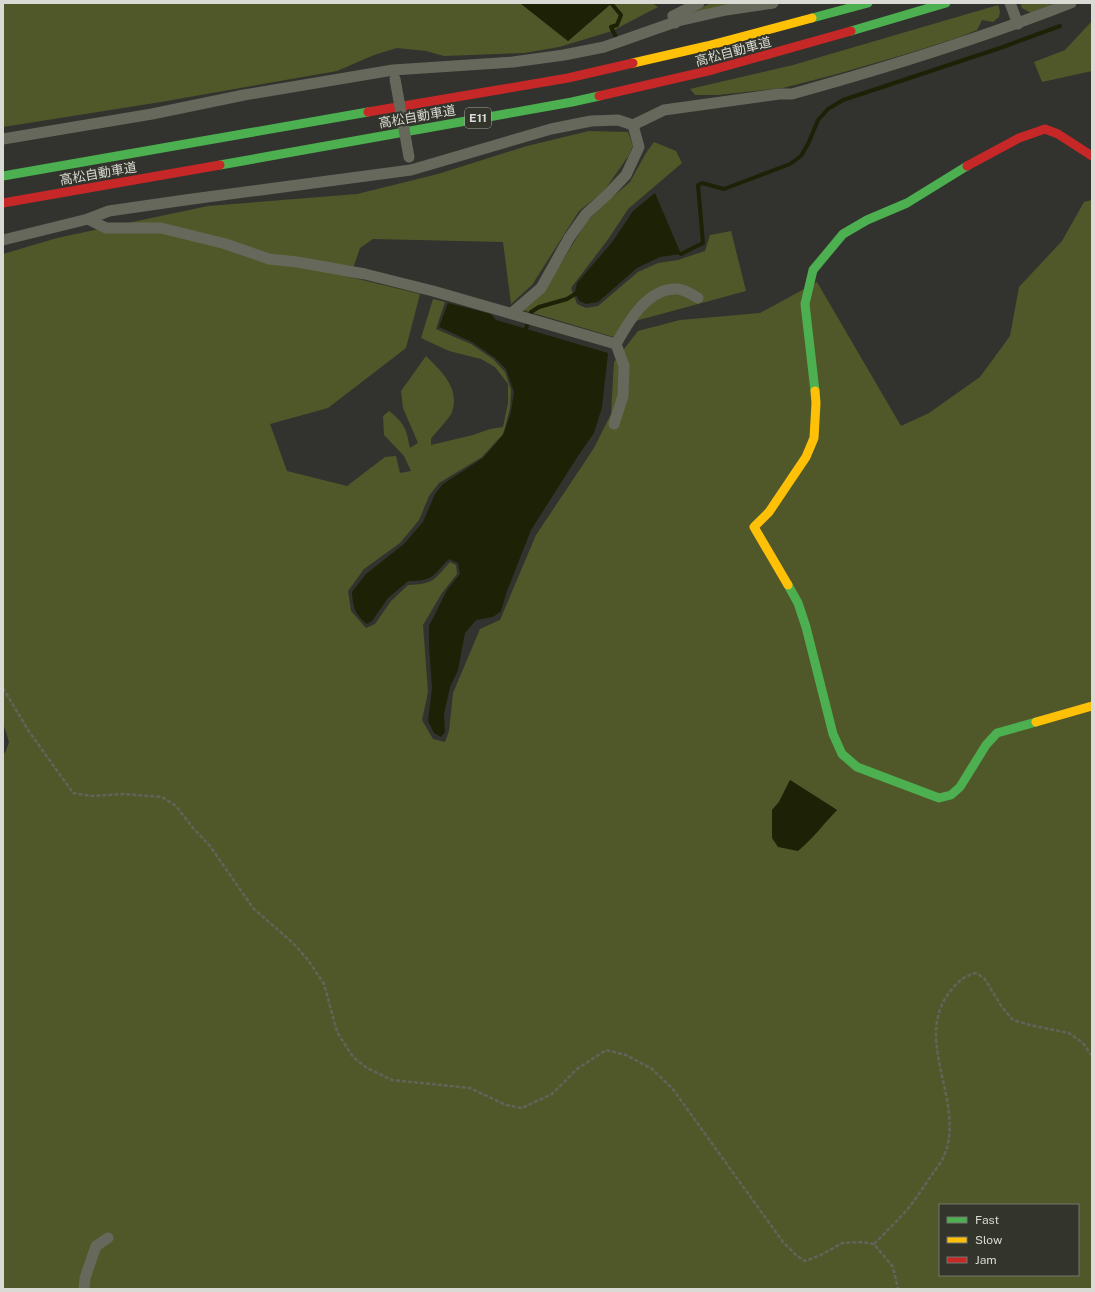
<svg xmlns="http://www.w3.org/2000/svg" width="1095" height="1292" font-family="'Public Sans','Noto Sans JP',sans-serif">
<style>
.green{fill:#505829;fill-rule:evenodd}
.water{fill:#1d2106}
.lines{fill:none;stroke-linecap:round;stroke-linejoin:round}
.stream{stroke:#1d2106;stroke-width:4}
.path{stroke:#62645b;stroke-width:2.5;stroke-dasharray:4 2;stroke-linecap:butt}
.street{stroke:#66685c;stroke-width:11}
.fast{stroke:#4caf50;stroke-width:9}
.slow{stroke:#ffc107;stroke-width:9}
.jam{stroke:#c62828;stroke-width:9}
.street-bridge{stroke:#66685c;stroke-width:11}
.labels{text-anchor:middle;stroke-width:4;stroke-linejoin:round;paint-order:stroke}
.shield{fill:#33352c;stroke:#a7a8a2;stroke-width:1}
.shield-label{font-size:12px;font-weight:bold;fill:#d9dad4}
.street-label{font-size:13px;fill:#d9dad4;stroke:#33352c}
</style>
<rect width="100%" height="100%" fill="#32332e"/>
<!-- green -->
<g class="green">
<polygon points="3,3 520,3 568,41 612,3 652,3 658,7 612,31 559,47 524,53 444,56 426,51 397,48 374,55 337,71 161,102 3,127"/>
<polygon points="711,3 740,3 690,13"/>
<polygon points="1020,3 1055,3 1031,13 1022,8"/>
<polygon points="998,5 1000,11 999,17 993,22 982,20 977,30 960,37 906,54 837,74 783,88 718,95 695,95 690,89 793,65"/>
<polygon points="1092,21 1092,71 1042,82 1034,62 1065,50"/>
<path d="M589,131L628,132L633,146L629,155L604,191L579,211L532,285L511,304L503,242L373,239L360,248L350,277L420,294L406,348L328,408L270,424L287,471L347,486L385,457L396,456L400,473L411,471L404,456L384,435L383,416L389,411C405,424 406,428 410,448L418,443L403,408L401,391L426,356C442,372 460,388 452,412C450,418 435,433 431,439V445L473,435L490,429L503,427L508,403V384L495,367L481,359L449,351L421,338L433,299L445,302L436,329L471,344L493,359L505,372L511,390L510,408L505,428L503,434L482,457L439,483L429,496L419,520L400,543L364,569L348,591L351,611L366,628L375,624L391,601L408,585C434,584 434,580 450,562L456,565L457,574L442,593L423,625L428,692L422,720L433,739L445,742L449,731L453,693L480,629L500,620L536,535L594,448L611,414L614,362L638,331L680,320L760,313L817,282L901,426L929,413L980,377L1010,336L1019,287L1062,241L1084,202L1092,200V1289H3V752L5,753L9,742L3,723V254L57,238L208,206L357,194L438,174L527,146ZM790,780L837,810L826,822L772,838V810L779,802ZM940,1205H1078V1275H940Z"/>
<polygon points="654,142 676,151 682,163 628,209 609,238 571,288 577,304 586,308 598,306 638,272 658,263 678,260 705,251 710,235 731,231 746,291 628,323 614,337 523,310 545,289 587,221 602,206 630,182 646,153"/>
</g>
<!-- water -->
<g class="water">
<polygon points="520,3 612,3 568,41"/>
<polygon points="655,193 681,254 660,257 637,268 598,302 586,304 579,301 575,292 577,283 613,241 633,211"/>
<path d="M448,303L491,314L496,320L608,353L602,407L594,433L578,456L531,530L507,591L501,611L493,617L476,620L465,633L458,670L450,687L444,714L445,732L441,737L434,733L428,721L432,688L429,646V626L447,590L460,574L458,563L449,559C432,576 434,581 408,581L388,598L372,621L367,624C355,614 353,608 352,592L366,574L404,544L423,522L435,494L443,484L483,458L503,435L511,412L514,392L506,369L495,358L472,342L439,327Z"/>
<path d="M790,780L837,810C824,823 813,839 798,851L778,847L772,838V810L779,802Z"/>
</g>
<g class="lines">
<!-- stream -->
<g class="stream">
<polyline points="611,3 621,15 617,25 611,27 616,37"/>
<polyline points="681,254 703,243 698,185 702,183 724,189 790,164 801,156 808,144 818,120 828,109 843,100 1003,47 1060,26"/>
<polyline points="525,332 531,312 539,307 567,299 580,291"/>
</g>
<!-- path -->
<g class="path">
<polyline points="3,688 28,730 73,793 91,796 123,794 162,797 176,806 193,828 210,846 253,908 294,944 308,960 324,984 337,1032 353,1057 367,1068 392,1080 470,1088 506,1105 522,1108 552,1094 577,1069 606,1050 626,1055 652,1069 672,1088 783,1242 797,1256 805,1261 821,1255 842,1243 861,1242 874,1244 893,1267 898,1289"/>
<path d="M874,1244C885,1233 896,1222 906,1211C915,1200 923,1188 931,1176C935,1170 941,1163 944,1156C967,1102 910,1038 952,989C960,980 964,976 976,973L984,978L1002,1007L1013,1020L1030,1025L1069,1033L1083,1043L1092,1056"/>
</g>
<!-- street -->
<g class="street">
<polyline points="1010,3 1018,24"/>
<polyline points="675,23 673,16 699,3"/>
<polyline points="3,139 152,114 244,95 393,70 513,62 564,55 604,47 678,21 726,10 773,3"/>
<polyline points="88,219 106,228 161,228 226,244 269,259 297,262 365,274 433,291 616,344"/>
<path d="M3,240L88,219L109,211L185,200L411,170L551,129L591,121L618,120L633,125L664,110L779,94H792C886,68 979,39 1071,3"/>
<polyline points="512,313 541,288 569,238 586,214 608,194 626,175 639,147 633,125"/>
<path d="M616,344C629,321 648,287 678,289C685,290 693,295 698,298"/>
<polyline points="614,424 623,396 624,366 616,344"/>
<polyline points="84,1289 85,1278 96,1246 108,1238"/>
</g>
<!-- fast -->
<g class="fast">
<polyline points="812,18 868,3"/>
<polyline points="851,31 946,3"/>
<polyline points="220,165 572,102 599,96"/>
<polyline points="3,176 368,112"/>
<polyline points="815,391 805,304 813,270 843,234 867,220 907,203 967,166"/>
<polyline points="788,585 798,603 806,627 833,734 842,754 857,767 939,798 951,795 960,787 986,745 997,733 1036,722"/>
</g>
<!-- slow -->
<g class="slow">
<polyline points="633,63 707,46 812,18"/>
<polyline points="788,585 754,527 769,512 806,457 814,438 816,403 815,391"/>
<polyline points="1036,722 1092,706"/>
</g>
<!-- jam -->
<g class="jam">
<polyline points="599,96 712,70 851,31"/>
<polyline points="368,112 568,78 633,63"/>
<polyline points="967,166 1019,138 1045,129 1058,134 1092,156"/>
<polyline points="3,203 220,165"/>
</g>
<!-- street-bridge -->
<polyline class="street-bridge" points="395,79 409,157"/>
</g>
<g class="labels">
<!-- shield labels -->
<rect class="shield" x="465" y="108" width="26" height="20" rx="3"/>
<g class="shield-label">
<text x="478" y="122">E11</text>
</g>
<!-- street labels -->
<g class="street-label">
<text transform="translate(733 51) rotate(-15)" y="5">高松自動車道</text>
<text transform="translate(417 116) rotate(-10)" y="5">高松自動車道</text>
<text transform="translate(98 173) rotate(-10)" y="5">高松自動車道</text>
</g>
</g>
<!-- border -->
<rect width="1095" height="1292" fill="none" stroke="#d9dad4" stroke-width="8"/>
<!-- legend -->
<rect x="939" y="1204" width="140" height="72" fill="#33352c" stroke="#75776f"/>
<rect x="947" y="1217" width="20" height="6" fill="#4caf50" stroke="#75776f"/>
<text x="975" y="1224" font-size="12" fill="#d9dad4">Fast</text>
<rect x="947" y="1237" width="20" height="6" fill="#ffc107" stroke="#75776f"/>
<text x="975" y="1244" font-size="12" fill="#d9dad4">Slow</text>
<rect x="947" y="1257" width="20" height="6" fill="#c62828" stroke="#75776f"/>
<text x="975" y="1264" font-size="12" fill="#d9dad4">Jam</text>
</svg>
